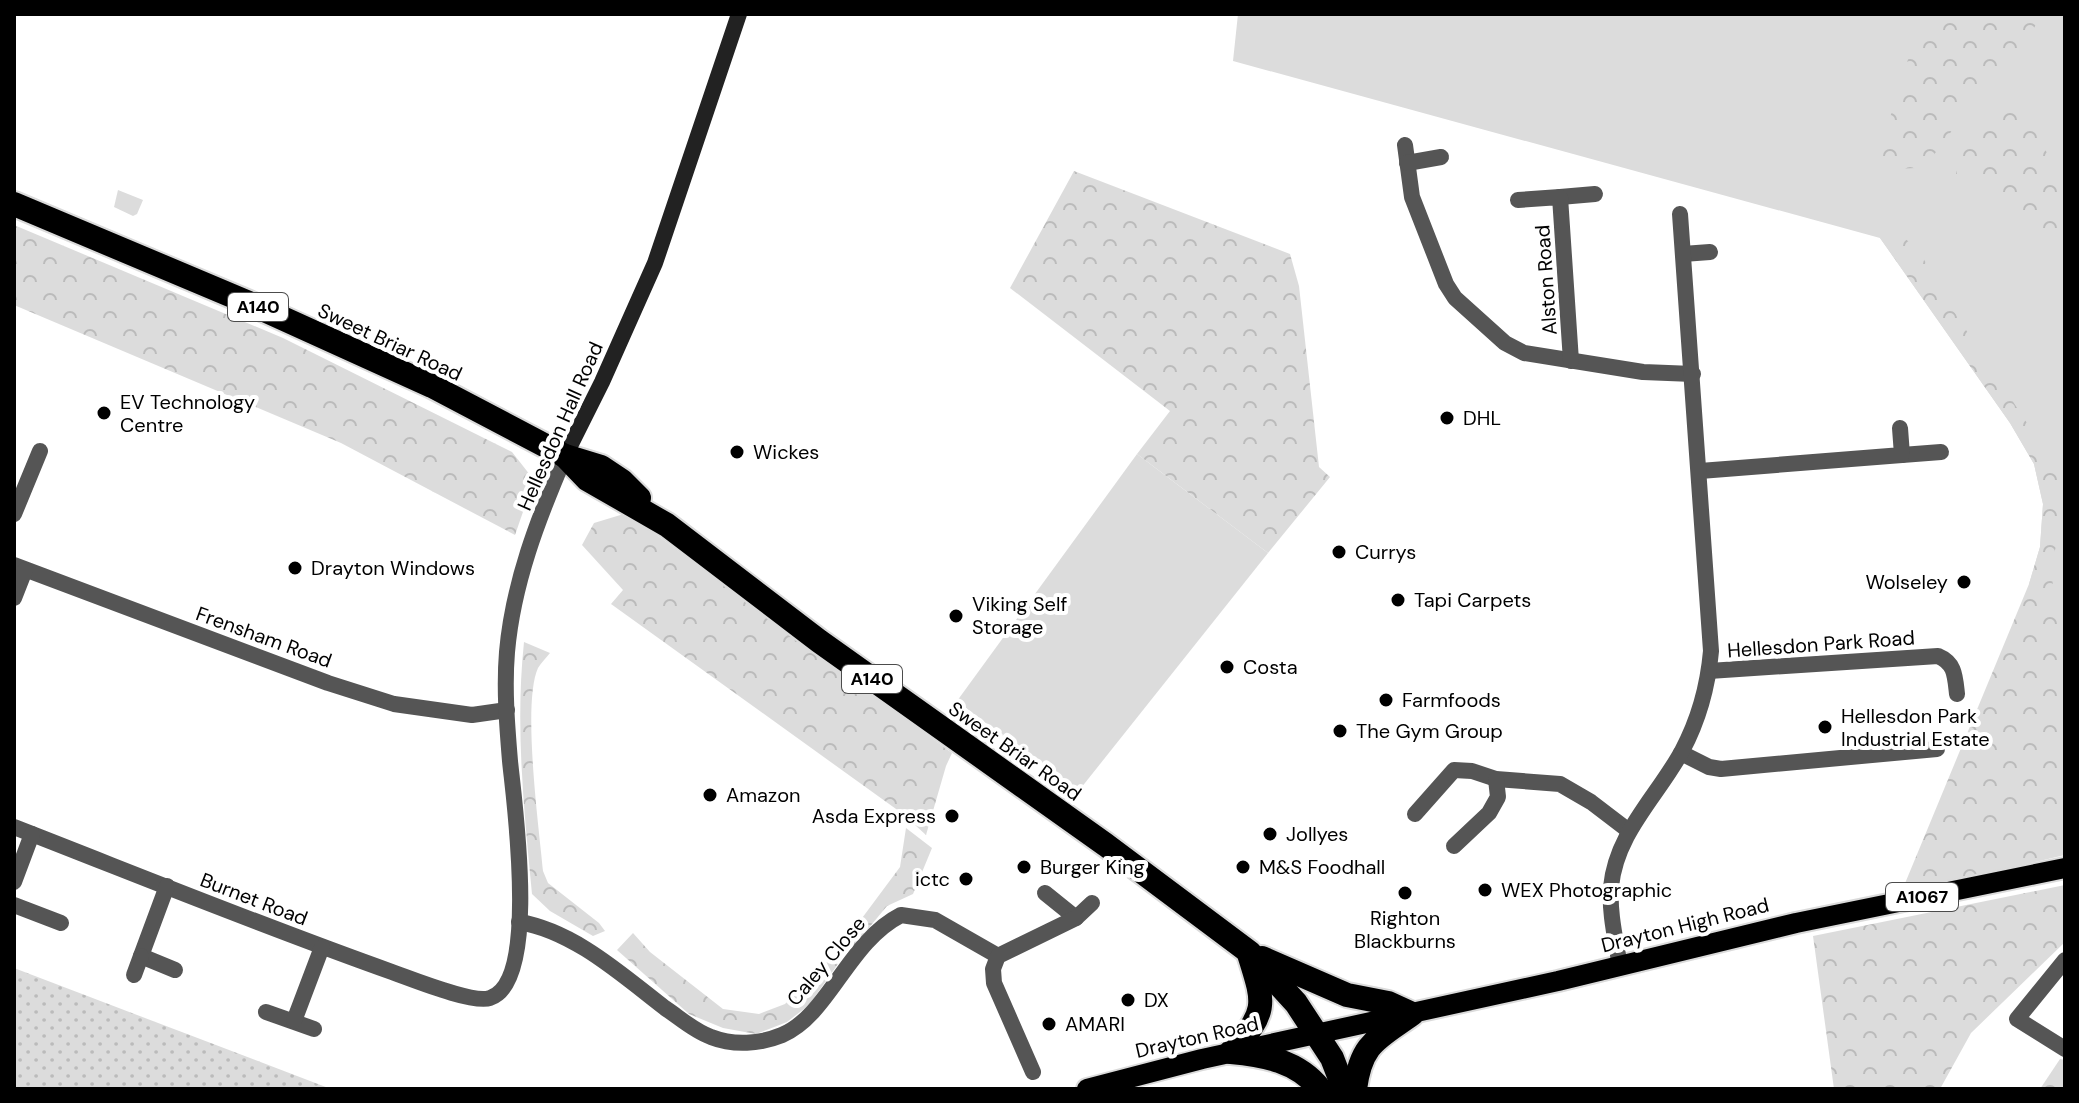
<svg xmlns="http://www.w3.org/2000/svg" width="2079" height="1103" font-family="'DM Sans',sans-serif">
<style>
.grass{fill:#dcdcdc}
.forest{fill:url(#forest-crowns)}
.park{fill:url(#park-dots)}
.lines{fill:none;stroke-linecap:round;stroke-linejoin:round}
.primary-casing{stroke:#dbdbdb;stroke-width:24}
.highway-casing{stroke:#dbdbdb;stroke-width:28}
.street{stroke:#555;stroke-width:16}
.secondary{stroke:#222;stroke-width:16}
.primary{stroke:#000;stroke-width:20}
.highway{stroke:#000;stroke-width:24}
.poi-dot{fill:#000;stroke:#fff;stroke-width:3}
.labels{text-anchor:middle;stroke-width:8;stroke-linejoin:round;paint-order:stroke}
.shield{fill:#fff;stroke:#4c4c4c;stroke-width:2}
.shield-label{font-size:18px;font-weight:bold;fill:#000}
.street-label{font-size:20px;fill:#000;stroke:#fff}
.poi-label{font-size:20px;fill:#000;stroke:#fff;text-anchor:start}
</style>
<defs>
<pattern id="forest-crowns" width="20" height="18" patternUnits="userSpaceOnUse" patternTransform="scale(2)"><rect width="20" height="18" fill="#dcdcdc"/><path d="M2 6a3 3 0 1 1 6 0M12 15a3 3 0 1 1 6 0" fill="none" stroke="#bbb"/></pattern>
<pattern id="park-dots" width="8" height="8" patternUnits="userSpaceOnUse" patternTransform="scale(2)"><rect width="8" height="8" fill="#dcdcdc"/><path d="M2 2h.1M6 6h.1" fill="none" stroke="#bbb" stroke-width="1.8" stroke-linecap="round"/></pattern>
</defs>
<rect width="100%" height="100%" fill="#fff"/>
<!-- grass -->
<g class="grass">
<polygon points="1238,14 2065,14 2065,855 2029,584 2040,547 2043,504 2034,464 2010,423 1880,238 1233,61"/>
<polygon points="118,190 143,200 137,214 133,216 114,207"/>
<polygon points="1137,454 1268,553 1077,793 957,701"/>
</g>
<!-- forest -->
<g class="forest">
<polygon points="1922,14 2042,14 2013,65 1990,78 1965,106 1947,139 1931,158 1916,168 1894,169 1875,166"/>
<path d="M2009,108L2022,113L2030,121L2047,153L2065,177V248C2029,237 2023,212 1995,196C1982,188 1969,183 1956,174C1959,144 1984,122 2009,108Z"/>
<polygon points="1074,171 1290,254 1299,286 1319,467 1330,477 1268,553 1137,454 1170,411 1010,288"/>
<polygon points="14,225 283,338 512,452 534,480 515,535 341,443 14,305"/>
<polygon points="1890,230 1904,237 1922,256 1949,304 2065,481 2065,516 2050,567 2057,608 2065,633 2065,855 1901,893 2029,584 2040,547 2043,504 2034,464 2010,423 1880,238"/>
<polygon points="627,513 952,753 946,766 926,835 903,814 611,604 623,590 582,545 594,523"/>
<path d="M524,642L550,653C546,658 541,663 538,668C522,703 539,827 543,871L548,883L599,923L605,931L593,936L550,911L532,894C524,810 515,727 524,642Z"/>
<polygon points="906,828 932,848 913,894 887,906 853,947 845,941 900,867"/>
<polygon points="2065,885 2065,942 1971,1033 1940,1089 1834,1089 1813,936"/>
<polygon points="633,933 650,952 723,1009 759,1014 785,1004 830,959 838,964 809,1005 787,1022 756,1034 723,1028 689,1014 617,950"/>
<polygon points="2060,1059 2065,1060 2065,1089 2040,1089"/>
</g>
<!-- park -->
<polygon class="park" points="14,968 331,1089 14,1089"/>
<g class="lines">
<defs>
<polyline id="primary" points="1087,1089 1202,1059 1558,981 1796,923 2065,868"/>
<g id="highway">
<polyline points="14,204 249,303 432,386 565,456 601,467 622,481 639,498"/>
<polyline points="565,456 587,479 667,525 819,641 1106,845 1249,952 1296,1003 1332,1058 1344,1089"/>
<path d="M1262,958L1347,995L1388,1003L1412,1014C1377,1039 1361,1043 1355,1089"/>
<path d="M1231,1052C1268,1011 1265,1005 1249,954"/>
<path d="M1231,1052C1264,1055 1298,1061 1320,1089"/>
</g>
</defs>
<!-- primary casing -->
<use href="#primary" class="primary-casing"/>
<!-- highway casing -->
<use href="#highway" class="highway-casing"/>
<!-- street -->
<g class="street">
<polyline points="1405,145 1412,197 1446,284 1455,298 1505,343 1524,353 1643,372 1693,374"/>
<polyline points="1407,163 1441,157"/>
<polyline points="1560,197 1595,194"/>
<polyline points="1518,200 1560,197 1571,361"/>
<polyline points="1683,254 1710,252"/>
<polyline points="1902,455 1941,452"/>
<polyline points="1700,471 1902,455 1900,428"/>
<polyline points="14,514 40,451"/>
<polyline points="14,565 328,683 394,704 472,715 507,710"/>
<polyline points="14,598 25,570"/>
<path d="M1709,671L1938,656C1955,663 1955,676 1957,694"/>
<polyline points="1681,753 1709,767 1721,769 1937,749"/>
<polyline points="1415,814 1454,770 1472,771 1496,779 1560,784 1591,802 1629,831"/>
<path d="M14,827C140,876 265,927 392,972C412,979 473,1004 490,998C540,982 514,802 510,761C507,725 504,688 507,652C513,583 538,519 565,456"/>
<polyline points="1454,846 1489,813 1498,797 1496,779"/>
<polyline points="14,882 32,834"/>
<polyline points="167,886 141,956 175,970"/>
<polyline points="1045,893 1076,918"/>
<polyline points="14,905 61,923"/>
<path d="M519,922C574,931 622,975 665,1008C680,1018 694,1031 711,1037C734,1046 760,1044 782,1035C829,1015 848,942 901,915L935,920L998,956"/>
<polyline points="2065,960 2017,1019 2065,1049"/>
<path d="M1620,967C1616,941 1609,913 1611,887C1616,833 1657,797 1682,751C1698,721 1708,685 1711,651L1680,214"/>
<polyline points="134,975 141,956"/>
<polyline points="266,1012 314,1029"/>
<polyline points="294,1021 322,947"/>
<polyline points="1033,1072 994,983 993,969 998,956 1076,918 1092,903"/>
</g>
<!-- secondary -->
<polyline class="secondary" points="565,456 602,382 655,263 739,14"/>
<!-- primary -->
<use href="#primary" class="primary"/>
<!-- highway -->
<use href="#highway" class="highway"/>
</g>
<!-- markers -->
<g class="poi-dot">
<circle cx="104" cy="413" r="8"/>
<circle cx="1447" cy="418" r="8"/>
<circle cx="737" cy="452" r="8"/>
<circle cx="1339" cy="552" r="8"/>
<circle cx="295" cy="568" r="8"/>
<circle cx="1964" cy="582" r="8"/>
<circle cx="1398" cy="600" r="8"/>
<circle cx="956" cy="616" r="8"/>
<circle cx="1227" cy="667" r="8"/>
<circle cx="1386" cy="700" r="8"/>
<circle cx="1825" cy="727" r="8"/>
<circle cx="1340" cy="731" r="8"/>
<circle cx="710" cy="795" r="8"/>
<circle cx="952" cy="816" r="8"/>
<circle cx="1270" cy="834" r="8"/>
<circle cx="1024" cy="867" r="8"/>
<circle cx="1243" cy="867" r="8"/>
<circle cx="966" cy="879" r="8"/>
<circle cx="1485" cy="890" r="8"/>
<circle cx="1405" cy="893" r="8"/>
<circle cx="1128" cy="1000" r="8"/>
<circle cx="1049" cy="1024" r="8"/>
</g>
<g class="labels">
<!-- shield labels -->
<g class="shield">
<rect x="228" y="293" width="60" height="28" rx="6"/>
<rect x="842" y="665" width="60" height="28" rx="6"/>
<rect x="1886" y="883" width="72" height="28" rx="6"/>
</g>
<g class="shield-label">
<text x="258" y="313">A140</text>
<text x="872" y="685">A140</text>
<text x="1922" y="903">A1067</text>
</g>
<!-- street labels -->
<g class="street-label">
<text transform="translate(1546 280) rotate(-94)" y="7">Alston Road</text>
<text transform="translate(390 342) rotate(25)" y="7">Sweet Briar Road</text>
<text transform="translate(560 426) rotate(-66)" y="7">Hellesdon Hall Road</text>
<text transform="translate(264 637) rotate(20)" y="7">Frensham Road</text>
<text transform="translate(1821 644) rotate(-4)" y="7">Hellesdon Park Road</text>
<text transform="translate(1015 751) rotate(35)" y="7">Sweet Briar Road</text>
<text transform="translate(254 899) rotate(21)" y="7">Burnet Road</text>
<text transform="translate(1685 925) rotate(-14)" y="7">Drayton High Road</text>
<text transform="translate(826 961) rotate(-50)" y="7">Caley Close</text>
<text transform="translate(1197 1037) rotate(-13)" y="7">Drayton Road</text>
</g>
<!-- poi labels -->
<g class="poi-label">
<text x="120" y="409">EV Technology<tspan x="120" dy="23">Centre</tspan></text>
<text x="1463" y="425">DHL</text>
<text x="753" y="459">Wickes</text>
<text x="1355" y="559">Currys</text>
<text x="311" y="575">Drayton Windows</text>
<text x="1948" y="589" text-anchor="end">Wolseley</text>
<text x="1414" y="607">Tapi Carpets</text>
<text x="972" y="611">Viking Self<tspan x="972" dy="23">Storage</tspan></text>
<text x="1243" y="674">Costa</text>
<text x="1402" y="707">Farmfoods</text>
<text x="1841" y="723">Hellesdon Park<tspan x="1841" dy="23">Industrial Estate</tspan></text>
<text x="1356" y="738">The Gym Group</text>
<text x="726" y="802">Amazon</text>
<text x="936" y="823" text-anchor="end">Asda Express</text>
<text x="1286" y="841">Jollyes</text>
<text x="1040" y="874">Burger King</text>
<text x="1259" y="874">M&amp;S Foodhall</text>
<text x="950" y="886" text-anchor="end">ictc</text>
<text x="1501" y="897">WEX Photographic</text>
<text x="1405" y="925" text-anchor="middle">Righton<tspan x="1405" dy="23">Blackburns</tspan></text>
<text x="1144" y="1007">DX</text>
<text x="1065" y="1031">AMARI</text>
</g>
</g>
<!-- border -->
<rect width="2079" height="1103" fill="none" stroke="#000000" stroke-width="32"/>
</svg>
